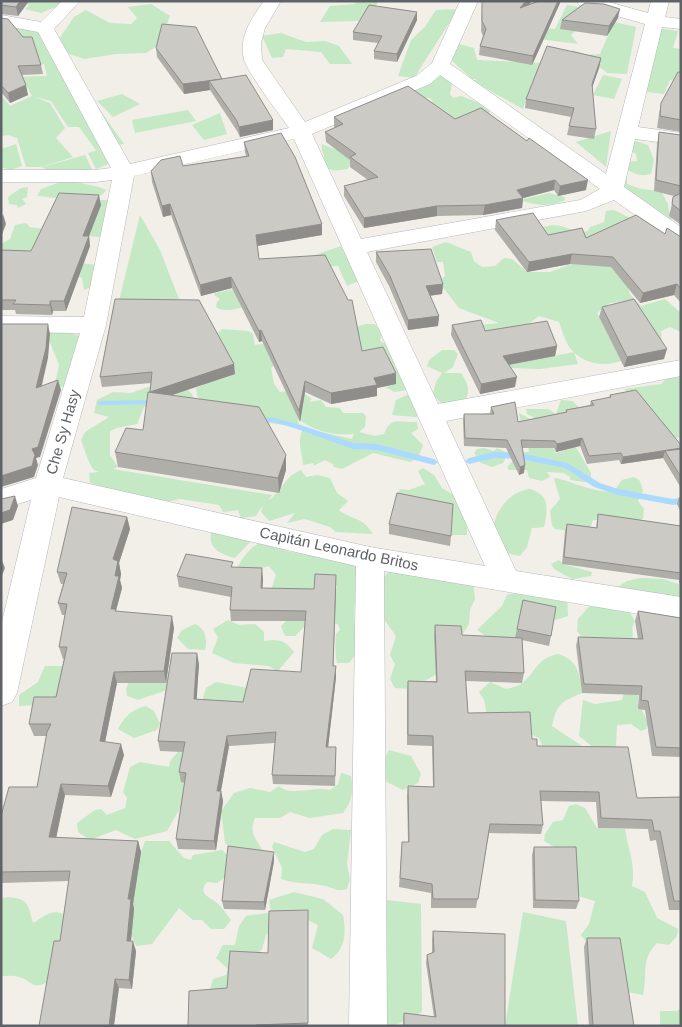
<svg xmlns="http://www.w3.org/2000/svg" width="682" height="1027" font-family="Arial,sans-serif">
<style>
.green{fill:#c5e8c5}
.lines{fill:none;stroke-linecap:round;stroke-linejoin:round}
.stream{fill:#aadaff;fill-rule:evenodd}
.minor-casing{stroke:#b5b8bc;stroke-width:1}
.minor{fill:#fff;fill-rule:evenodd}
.wall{fill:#afaea9}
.shaded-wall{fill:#8f8d8a}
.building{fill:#cccac5;stroke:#8f8d8a}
.labels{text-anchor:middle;stroke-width:5;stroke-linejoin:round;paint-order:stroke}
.street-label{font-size:15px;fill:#5f6368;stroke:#fff}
</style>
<rect width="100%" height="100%" fill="#f1efe8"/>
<!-- green -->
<g class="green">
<polygon points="70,1 41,13 25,9 29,5 26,3 28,2"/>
<polygon points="356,1 378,1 373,14 358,21 320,22 330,6 355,4"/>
<polygon points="151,4 170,16 160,44 146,53 116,54 84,59 69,54 59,39 74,17 86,10 110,23 131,24 137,18 128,7"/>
<polygon points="567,5 599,10 571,35 578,44 523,37 526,26 555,29"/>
<polygon points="458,9 414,78 398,76 411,40 425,27 436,10"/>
<path d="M614,22L636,27L627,74L607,73C597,62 579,64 565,57L573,50L588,55L600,54Z"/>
<polygon points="39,24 124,144 113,146 121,159 96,169 88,153 103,148 96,150 79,127 68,127 51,101 35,97 50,103 65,128 56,138 73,157 41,167 26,167 17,138 8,135 1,136 1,95 10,106 32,96 26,85 1,89 1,77 47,76 44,64 20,69 5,28"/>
<polygon points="658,28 678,31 673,48 681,49 681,81 670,80 664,94 647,92 652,46"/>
<polygon points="281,33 306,42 325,41 339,46 352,64 330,64 321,52 286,49 283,57 272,58 262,36"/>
<polygon points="459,44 474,48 477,60 543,63 569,85 528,93 523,109 472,81 477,79 472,79 451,60"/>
<polygon points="440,74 453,78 450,94 453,98 461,96 490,107 489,121 459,123 426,104 433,101 430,98 417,97 402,88"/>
<polygon points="603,75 622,79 614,99 593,95"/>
<polygon points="122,94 140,104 113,117 97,101"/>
<polygon points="188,110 196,121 135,133 132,120"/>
<polygon points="220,113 227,134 204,140 192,125"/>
<polygon points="611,131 606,167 576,142"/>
<path d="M636,141L648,145L654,160L651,174C642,177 630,174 624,166L627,162L637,161L636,154L629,150Z"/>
<path d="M359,142L348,169C334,171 325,173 324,157C323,151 321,149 322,144L337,150Z"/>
<polygon points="16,144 22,166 10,170 1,167 1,149"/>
<polygon points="85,155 92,169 54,175 42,167"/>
<polygon points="627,174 627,184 641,189 661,191 668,204 669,212 676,215 671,220 659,214 658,211 649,210 611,183"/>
<path d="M69,179C81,185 94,184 106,190C97,207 54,197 37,196L41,189Z"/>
<polygon points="28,187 27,197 22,199 26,204 18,208 17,205 9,204 8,197 21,188"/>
<path d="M549,193L564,197L565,200C551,207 535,206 520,200Z"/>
<polygon points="97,200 110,200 103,238 85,235"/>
<path d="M614,210L634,220L608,237L550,244L536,230C563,217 568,235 588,231L590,227L604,222L606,211Z"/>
<polygon points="140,215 160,250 179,299 118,305"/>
<polygon points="26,223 30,227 50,230 36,250 1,273 1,244 10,239 15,225"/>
<path d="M446,242L471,252L474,261L482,267L495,266L504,258L512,259L527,272H550L571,264L604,266L617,256L630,294L641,306L665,299L681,313V332L670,327L661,331L662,341L656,343L640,315L624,301L610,303L597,313L621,361C603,367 582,364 570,348C565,341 562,330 559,322L539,316L515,334L527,361L574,352L578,364L540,369L510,368L481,325L499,323L459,308L438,281L445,276L443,262H437L432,247Z"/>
<polygon points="341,246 359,281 347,286 338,266 321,267 312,256"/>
<polygon points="77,263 99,265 93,286 84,290 82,278 74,275"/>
<path d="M239,288L246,306C236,309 225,313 216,307L217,302L220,299L214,295L215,293Z"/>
<path d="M366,324H375L382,334L380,341L386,344L395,363L394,365L408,390L394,392L385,387L396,384L277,363L271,368L274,384L280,392L299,390L312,399L309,402L321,400L326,407L340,408L343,413H363L366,416L365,427L359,432L375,436L384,434C391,415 400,423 417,422L418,429L411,433L423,445L418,458L410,462L373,453L342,469L334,467L333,464L325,460L313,466L314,463L303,465C302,452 296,440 304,428L352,439L354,434C336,436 311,431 298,418L299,427L217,416L197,396L196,388L203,385L225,349L218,333L222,329L248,331L253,334L255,345L355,330L359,326Z"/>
<polygon points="2,325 70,333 95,340 83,386 54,387 59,365 49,340"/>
<path d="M442,350H454L458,354L453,367L444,373H461C469,385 471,392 463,405C449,407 442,407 433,394L436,382L442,373L427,366L429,360Z"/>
<polygon points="681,377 681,437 674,438 624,389 661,384 666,379"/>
<path d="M151,386L186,388L192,394L196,407H144L137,424L117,428L110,431V455L118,467L113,469L272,495L268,501C284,489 283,478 301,470L306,477L317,475L330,478L337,493L348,501L339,510C353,521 362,516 373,534L336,532L330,527L305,519L287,523L295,513L269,521L261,512L263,505L256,516L241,518L238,510L223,512L219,505L180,499L156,504L90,483L89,473L99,472L94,470C88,463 85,450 81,440L85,432L109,417L94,413L97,400L113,392L131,393Z"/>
<polygon points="422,394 423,414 416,417 392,415 396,400 407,395"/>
<polygon points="561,400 573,401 579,408 541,421 527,414 526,409 548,409 556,414"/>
<polygon points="519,413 538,423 556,453 576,447 591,473 591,483 570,480 570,477 564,473 547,472 550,477 542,481 529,478 527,470 509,470 507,467 521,452 529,452 525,428 520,420"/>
<polygon points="484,448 494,451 497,448 508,453 503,463 492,467 481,463 474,453 477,449"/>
<polygon points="423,468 434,475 442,488 454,495 467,523 467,535 450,535 396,503 396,497 400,489 409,490 425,484 418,471"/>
<path d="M634,477L640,481L643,491L638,501L644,509L643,519L628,522L593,520L591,526C581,532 566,531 555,529L552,525L550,511L560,499L554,479L556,478C575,483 594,492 613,492L622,480Z"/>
<path d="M530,489C550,495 548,509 544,527L532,528L527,547L520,556C473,551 496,492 530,489Z"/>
<path d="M220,530L251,541L235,558C222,555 208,549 211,533Z"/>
<path d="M261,543L284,549L286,551L353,563L357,571L358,599L355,603L354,611L356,654L349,663H337C335,654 335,644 336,634L340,630L338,624L306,625L295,636H285L281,626L290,617L333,602L337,586L334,583L313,592L271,590L276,575L269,566L245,573L237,568C242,559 250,546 261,543Z"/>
<polygon points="559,560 563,564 592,572 591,576 572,579 554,569 551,564"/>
<polygon points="389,570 473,580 475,599 470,610 469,624 437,674 410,689 395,688 390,679 395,664 390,655 396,636 380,614 382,581"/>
<polygon points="641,578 663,579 681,585 681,605 616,588 627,581"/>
<polygon points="521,591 567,594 568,616 555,620 545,617 519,639 487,637 477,630 502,606 507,595"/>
<polygon points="592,603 627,608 635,621 632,628 639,684 638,703 648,722 646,729 641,731 631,724 617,725 616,745 613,753 594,748 579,736 583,700 595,704 622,700 625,689 577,631 578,619"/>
<path d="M228,620L239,625L255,624L264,632V641C279,639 285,640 294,652L278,671L268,666L234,663L212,653L218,637L213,629Z"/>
<path d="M195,624C205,628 208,640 205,650L188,649L177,638L182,630Z"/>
<path d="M558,654C579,660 579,674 582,693C561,702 557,703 552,726L588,750L544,749L539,738L487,715L484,700L479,692L490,682L506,689C511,688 518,686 521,684C537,672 535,659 558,654Z"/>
<polygon points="45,666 63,666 64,695 39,705 19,706 19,695 38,682"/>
<polygon points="156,673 173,677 170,689 138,700 127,696 126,689 131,677"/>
<polygon points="216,682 253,689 248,704 201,704 206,688"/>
<path d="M146,706L154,711L160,724L157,730L134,738L118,729C125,716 131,710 146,706Z"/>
<polygon points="389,750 411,756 421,774 418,783 403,790 383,780 382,765"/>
<polygon points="178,752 187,752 200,784 186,798 167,831 135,839 116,830 90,840 78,832 77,823 95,810 101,809 107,815 125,808 127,798 123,792 130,767 140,762 169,767 170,761"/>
<path d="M341,773L351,776C354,789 352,802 343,813L310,818L290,812L280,818H255C249,832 255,837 262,850L257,855L229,847L225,843L221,811L234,793L250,788L270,792L279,786C290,797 315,786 330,790L338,784Z"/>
<path d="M576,804L585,808L597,828L625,829C628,849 636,865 632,886L645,892L657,918L678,929L677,936L669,945L657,943C640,960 648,973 643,995L628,992L581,935L589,924L595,901L578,896L560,850L544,841L545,834L553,822L563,820L569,806Z"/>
<path d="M333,829L351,830L347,864L350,879L347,889C337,892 334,888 325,886C310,882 297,885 281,879L282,868L272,847L274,842L305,852L314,849L322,835Z"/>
<path d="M145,841H169L184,858L191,860L193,855L222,850L233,860L230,874L217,883L207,882C197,894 210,897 217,903C223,908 227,915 231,920L224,929H211L202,920H193L179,908L152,944L136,946L121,909Z"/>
<path d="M294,892L323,899L343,915C346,933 346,948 331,959L312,948L318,925L308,920L306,921L271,911L269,900Z"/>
<path d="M7,897C28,898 28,904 33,923C52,911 54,908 75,919L46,983C31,990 30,979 19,977C13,975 7,976 1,976V899Z"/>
<polygon points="387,900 421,904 422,1012 394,1026 379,1026"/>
<polygon points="523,912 566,921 578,1026 505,1026"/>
<polygon points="267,913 271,915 272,929 266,935 262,949 249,963 232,994 206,1004 213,979 226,975 228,969 216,958 223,945 235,945 239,926 246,916"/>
<polygon points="681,1008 681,1026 660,1026 660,1011 677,1011"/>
</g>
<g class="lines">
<!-- stream -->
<g class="stream">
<polygon points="157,400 160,402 157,404 100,405 97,403 100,401"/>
<polygon points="256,417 274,418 301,425 353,443 377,444 434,459 438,462 434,465 377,450 353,449 297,429 274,422 256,421 255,419"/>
<polygon points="494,452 520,453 567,463 600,483 618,489 673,499 681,498 681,504 673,505 618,495 594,487 565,468 520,459 494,458 469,464 465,461 469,458"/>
</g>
<defs>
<path id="minor" d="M62,1H80L54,29L130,164L289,128C279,114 247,72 244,59C238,38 252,17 264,1H281L265,28L261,43L262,60L305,122L416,76L432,63L460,1H478L450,64L606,174L645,24L579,5L577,1H605L648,13L651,1H669L665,17L681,19V29L662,27L638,127L681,133V145L635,139L624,187L681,227V244L673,242L614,200L586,211L367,252L438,404L681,360V376L446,421L516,571L681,597V621L384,571L387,1026H349L356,566L59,497L17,693L12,702L1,706V626L31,500L1,509V489L36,478L80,333L1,332V316L84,317L112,180L95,182H1V170H95L111,168L38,32L1,25V15L41,22ZM440,75L600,189L580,200L361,239L312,134L430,84ZM294,139L485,566L370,547L63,478L106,325L134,176Z"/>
</defs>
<!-- minor casing -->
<use href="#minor" class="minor-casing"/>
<!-- minor -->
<use href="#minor" class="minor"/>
</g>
<!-- wall -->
<g class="wall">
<polygon points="1,1 29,1 18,16 1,14"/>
<polygon points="482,1 532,1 530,4 560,3 532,65 479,55 480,46 483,36 481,31"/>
<polygon points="417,12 417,20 397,62 374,59 374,51 378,43 353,40 353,32"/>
<polygon points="1,18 41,65 43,74 22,75 28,95 10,103 1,92"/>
<polygon points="618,18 607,36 560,29 562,20"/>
<polygon points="156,48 222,79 273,120 273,130 240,137 237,131 210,90 184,94 157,57"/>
<polygon points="601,58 599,68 592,88 596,129 594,139 567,135 571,117 525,108 526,99"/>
<polygon points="681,72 681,132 657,128 659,114 661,103"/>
<polygon points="334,117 455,119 586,190 558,196 554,190 523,198 522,208 483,215 437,216 364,228 344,196 344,186 368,180 350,167 350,160 326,142 325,132 335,128 334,127"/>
<polygon points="659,132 681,135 681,225 669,216 674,196 654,191 657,144"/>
<polygon points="244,142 322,235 257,246 259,259 362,351 396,384 377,388 377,396 331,404 305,392 300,422 262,341 259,342 232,288 201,296 171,215 163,217 152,182 151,171 246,156 245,152"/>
<polygon points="101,205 89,236 90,246 66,311 53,311 52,315 16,314 15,310 1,310 1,250 31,251"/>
<polygon points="496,220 548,235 586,238 665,234 681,237 681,303 674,295 640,303 611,267 570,264 527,272 495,230"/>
<polygon points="376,252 443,284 442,294 430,296 439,316 438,326 408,330 389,286 376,262"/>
<polygon points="115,299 235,374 172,395 286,470 279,493 118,467 115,452 143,430 151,383 102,387 100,377"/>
<polygon points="602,307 664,359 624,367 599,317"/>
<polygon points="452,325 557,346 555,356 509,365 515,387 480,394 451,335"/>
<polygon points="610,395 681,445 681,488 663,458 621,464 619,460 587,464 580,446 556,452 554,448 522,448 524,473 519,475 506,448 464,446 463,421 464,414 490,414 491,407 518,422 566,412 566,410 590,405 591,401 609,398"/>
<polygon points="679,497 681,497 681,513 677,504"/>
<polygon points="598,514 681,526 681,584 679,583 679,580 562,564 565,531 567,524 596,528"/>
<polygon points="127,517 130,529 119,563 121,574 120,580 122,588 116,611 117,612 174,628 166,683 117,683 105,742 124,755 111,797 65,795 56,838 138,841 141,852 133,904 134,909 131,941 136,951 132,989 119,988 60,941 69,881 1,883 1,816 37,787 47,736 34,736 29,724 56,697 64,659 63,659 59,647 65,615 62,615 58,603 63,584 61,584 57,572"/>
<polygon points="389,524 451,536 450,546 389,534"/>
<polygon points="233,567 263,579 262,588 314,589 336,575 333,666 336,677 328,747 336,747 335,786 273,784 272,775 275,743 229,746 221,791 223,801 216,850 178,849 176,839 185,783 181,782 179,772 183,752 160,751 158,741 199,664 196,699 243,702 301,672 305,621 231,621 230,610 231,597 179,587 177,576"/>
<polygon points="523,600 551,636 549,646 522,640 524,673 522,683 466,681 468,713 532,739 537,746 637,798 681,797 681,910 669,910 656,840 650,841 648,829 598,828 596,802 541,801 543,825 541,834 489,833 476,908 431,908 431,893 399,887 402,842 408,842 407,796 408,786 433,787 432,746 407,745 407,691 408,681 436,681 434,636 435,625 462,635 515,638"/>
<polygon points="638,611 681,618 681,757 652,756 645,710 638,709 639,695 582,693 576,646 578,637 638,639 635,621"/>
<polygon points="534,847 579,901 576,909 533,908 532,855"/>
<polygon points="274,861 265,910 224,909 222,901"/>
<polygon points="308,910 308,1026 188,1026 227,988 268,953"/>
<polygon points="433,931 505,1026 403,1026 404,1013 434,1017 426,963 427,955 432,953 432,940"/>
<polygon points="587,938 634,1026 589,1026 584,947"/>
</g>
<!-- shaded-wall -->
<g class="shaded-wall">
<polygon points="20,1 29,1 18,16 16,7"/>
<polygon points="526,1 532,1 519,17 520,8"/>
<polygon points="558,1 561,1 560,3 532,65 533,56"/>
<polygon points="620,9 618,18 607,36 609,26"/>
<polygon points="417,12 417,20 397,62 397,54"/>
<polygon points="601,58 599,68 590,93 592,84"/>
<polygon points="222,79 209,81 210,90 184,94 183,84"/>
<polygon points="26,85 28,95 10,103 8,93"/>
<polygon points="273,120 273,130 240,137 239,127"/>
<polygon points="555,180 554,190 516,200 517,190"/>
<polygon points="588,180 586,190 558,196 560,186"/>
<polygon points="99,195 101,205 89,236 90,246 66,311 64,301 83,236"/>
<polygon points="523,198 522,208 483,215 485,205"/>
<polygon points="170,204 171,215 163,217 162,206"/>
<polygon points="437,206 437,216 364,228 364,218"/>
<polygon points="3,214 6,224 1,237 1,219"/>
<polygon points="322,224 322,235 257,246 256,235"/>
<polygon points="572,254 570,264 527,272 529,262"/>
<polygon points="231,277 232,288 201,296 200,285"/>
<polygon points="443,284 442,294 426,296 426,286"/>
<polygon points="677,284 674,295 640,303 643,293"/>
<polygon points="50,301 53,311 52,315 50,305"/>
<polygon points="439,316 438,326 408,330 408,320"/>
<polygon points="48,324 50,334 48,358 39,398 36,388"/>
<polygon points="261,330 262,341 259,342 259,331"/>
<polygon points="557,346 555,356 502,366 503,356"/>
<polygon points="667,349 664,359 624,367 627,357"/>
<polygon points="234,364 235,374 151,402 150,392"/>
<polygon points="396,373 396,384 377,388 377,396 331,404 331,393 374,378"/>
<polygon points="517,377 515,387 480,394 481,384"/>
<polygon points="58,380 61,390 40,457 36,458 38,465 34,477 1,487 1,476 32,449"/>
<polygon points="305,381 305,392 300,422 299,411"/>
<polygon points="582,438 580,446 556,452 557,444"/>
<polygon points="681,448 681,453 665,451 663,458 621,464 623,457"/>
<polygon points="286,455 286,470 279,493 278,478"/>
<polygon points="525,465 524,473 519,475 520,467"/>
<polygon points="15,496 18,506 13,520 1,524 1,513"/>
<polygon points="127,517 130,529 119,563 121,574 120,580 122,588 116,610 119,621 111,609 115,576 113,559"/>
<polygon points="1,558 5,568 1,578"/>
<polygon points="262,568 263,579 262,599 261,588"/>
<polygon points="336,575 336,586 333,677 333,666"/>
<polygon points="172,616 174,628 166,683 164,671"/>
<polygon points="197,653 199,664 196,710 194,699"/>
<polygon points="336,666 336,677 327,757 326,747"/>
<polygon points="114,672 117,683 103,752 100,741"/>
<polygon points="227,736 229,746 219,801 217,791"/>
<polygon points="121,744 124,755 111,797 108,786"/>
<polygon points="61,784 65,795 54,848 49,837"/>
<polygon points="221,791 223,801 216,850 214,841"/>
<polygon points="138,841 141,852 133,904 134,909 130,951 127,941 128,899"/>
<polygon points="274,852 274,861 265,910 264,902"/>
<polygon points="133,941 136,951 132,989 129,980"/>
<polygon points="115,979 119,988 114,1026 109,1026"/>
</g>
<!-- building -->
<g class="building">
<polygon points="1,1 20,1 16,7 1,5"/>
<polygon points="482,1 526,1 520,8 539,1 558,1 533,56 480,46 486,29 482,21"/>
<polygon points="585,3 604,4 620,9 609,26 562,20"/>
<polygon points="369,5 417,12 397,54 374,51 382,36 353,32"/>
<polygon points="1,18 8,19 23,37 32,37 41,65 18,66 26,85 8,93 1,85"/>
<polygon points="162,24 196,27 222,79 183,84 156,48"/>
<polygon points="547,46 601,58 592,84 596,129 569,126 574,108 526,99"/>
<polygon points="678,72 681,72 681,120 660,116 661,103"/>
<polygon points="246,75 273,120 239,127 237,121 209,81"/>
<polygon points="408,86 455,119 481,108 527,141 529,138 588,180 560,186 555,180 517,190 523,198 485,205 437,206 364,218 344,186 378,177 350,157 356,154 325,132 343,124 334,117"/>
<polygon points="659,132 681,135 681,186 656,180"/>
<polygon points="281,133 295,157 322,224 256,235 259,259 325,255 348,300 352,300 362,351 383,347 396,373 374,378 377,385 331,393 305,381 299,411 261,330 259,331 231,277 200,285 170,204 162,206 151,171 161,160 180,156 183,166 249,156 244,142"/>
<polygon points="59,193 99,195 83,236 89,236 64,301 50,301 50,305 13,304 16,300 1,300 1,250 31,251"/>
<polygon points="681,193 681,211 672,204 673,197"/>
<polygon points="533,213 548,235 582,228 586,238 636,215 665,234 667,228 681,237 681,289 677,284 643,293 613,257 572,254 529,262 496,220"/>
<polygon points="431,249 443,284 426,286 439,316 408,320 390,276 376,252"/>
<polygon points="115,299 199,300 234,364 150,392 152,372 100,377"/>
<polygon points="634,299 667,349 627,357 602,307"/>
<polygon points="481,320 485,331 547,321 557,346 503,356 517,377 481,384 452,325"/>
<polygon points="1,324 48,324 46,348 36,388 58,380 38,447 32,449 35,455 32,466 1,476"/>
<polygon points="636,390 681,445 681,448 623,457 621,453 589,456 582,438 557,444 555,441 521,440 525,465 520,467 507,440 465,438 464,414 494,414 491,407 515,402 518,422 567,412 566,410 594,405 591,401 611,397 610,395"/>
<polygon points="148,392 259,407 286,455 278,478 115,452 126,428 143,430"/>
<polygon points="681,449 681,477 665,451"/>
<polygon points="397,493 453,504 451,536 389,524"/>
<polygon points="15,496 10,510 1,513 1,499"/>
<polygon points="72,507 127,517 113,559 118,561 115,576 119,576 111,609 116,609 115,611 172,616 164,671 114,672 100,741 121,744 108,786 61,784 49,837 138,841 128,899 131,899 127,941 133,941 129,980 115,979 109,1026 39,1026 54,941 60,941 70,871 1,872 1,816 9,787 37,787 47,732 51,724 29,724 34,697 56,697 67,647 59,647 67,604 58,603 67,573 57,572"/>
<polygon points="598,514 681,526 681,573 564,557 567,524 597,528"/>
<polygon points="186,554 233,562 231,567 262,568 261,588 314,589 315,574 336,575 333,666 336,666 326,747 336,747 335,776 272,775 276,732 227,736 217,791 221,791 214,841 176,839 186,773 179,772 185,742 158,741 172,653 197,653 194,699 243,702 251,669 301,672 306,611 230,610 232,587 177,576"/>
<polygon points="523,600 556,607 551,636 517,629"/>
<polygon points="638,611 681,618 681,748 656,747 648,701 641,700 642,686 584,684 578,637 643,639"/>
<polygon points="435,625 461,626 462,635 522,638 524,673 465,671 468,713 530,712 532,739 537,739 537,746 628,747 637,798 681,797 681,901 674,901 660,831 654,831 652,820 601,818 599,792 540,791 543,825 490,824 478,899 433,899 432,884 400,878 402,842 409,842 408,786 434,787 433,736 408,735 408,681 437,682"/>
<polygon points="228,846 274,852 264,902 222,901"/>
<polygon points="534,847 576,847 579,901 535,900"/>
<polygon points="308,910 308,1023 256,1025 256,1026 188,1026 189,991 227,988 230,951 268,953 269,911"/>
<polygon points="433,931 505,934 505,1026 404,1026 404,1013 436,1017 427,955 434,952"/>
<polygon points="587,938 620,938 634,1026 593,1026"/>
</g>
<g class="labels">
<!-- street labels -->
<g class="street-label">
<text transform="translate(63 432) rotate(-74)" y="5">Che Sy Hasy</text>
<text transform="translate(339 549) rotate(12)" y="5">Capitán Leonardo Britos</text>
</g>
</g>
<!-- border -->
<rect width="682" height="1027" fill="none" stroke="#5f6368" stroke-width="5"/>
</svg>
